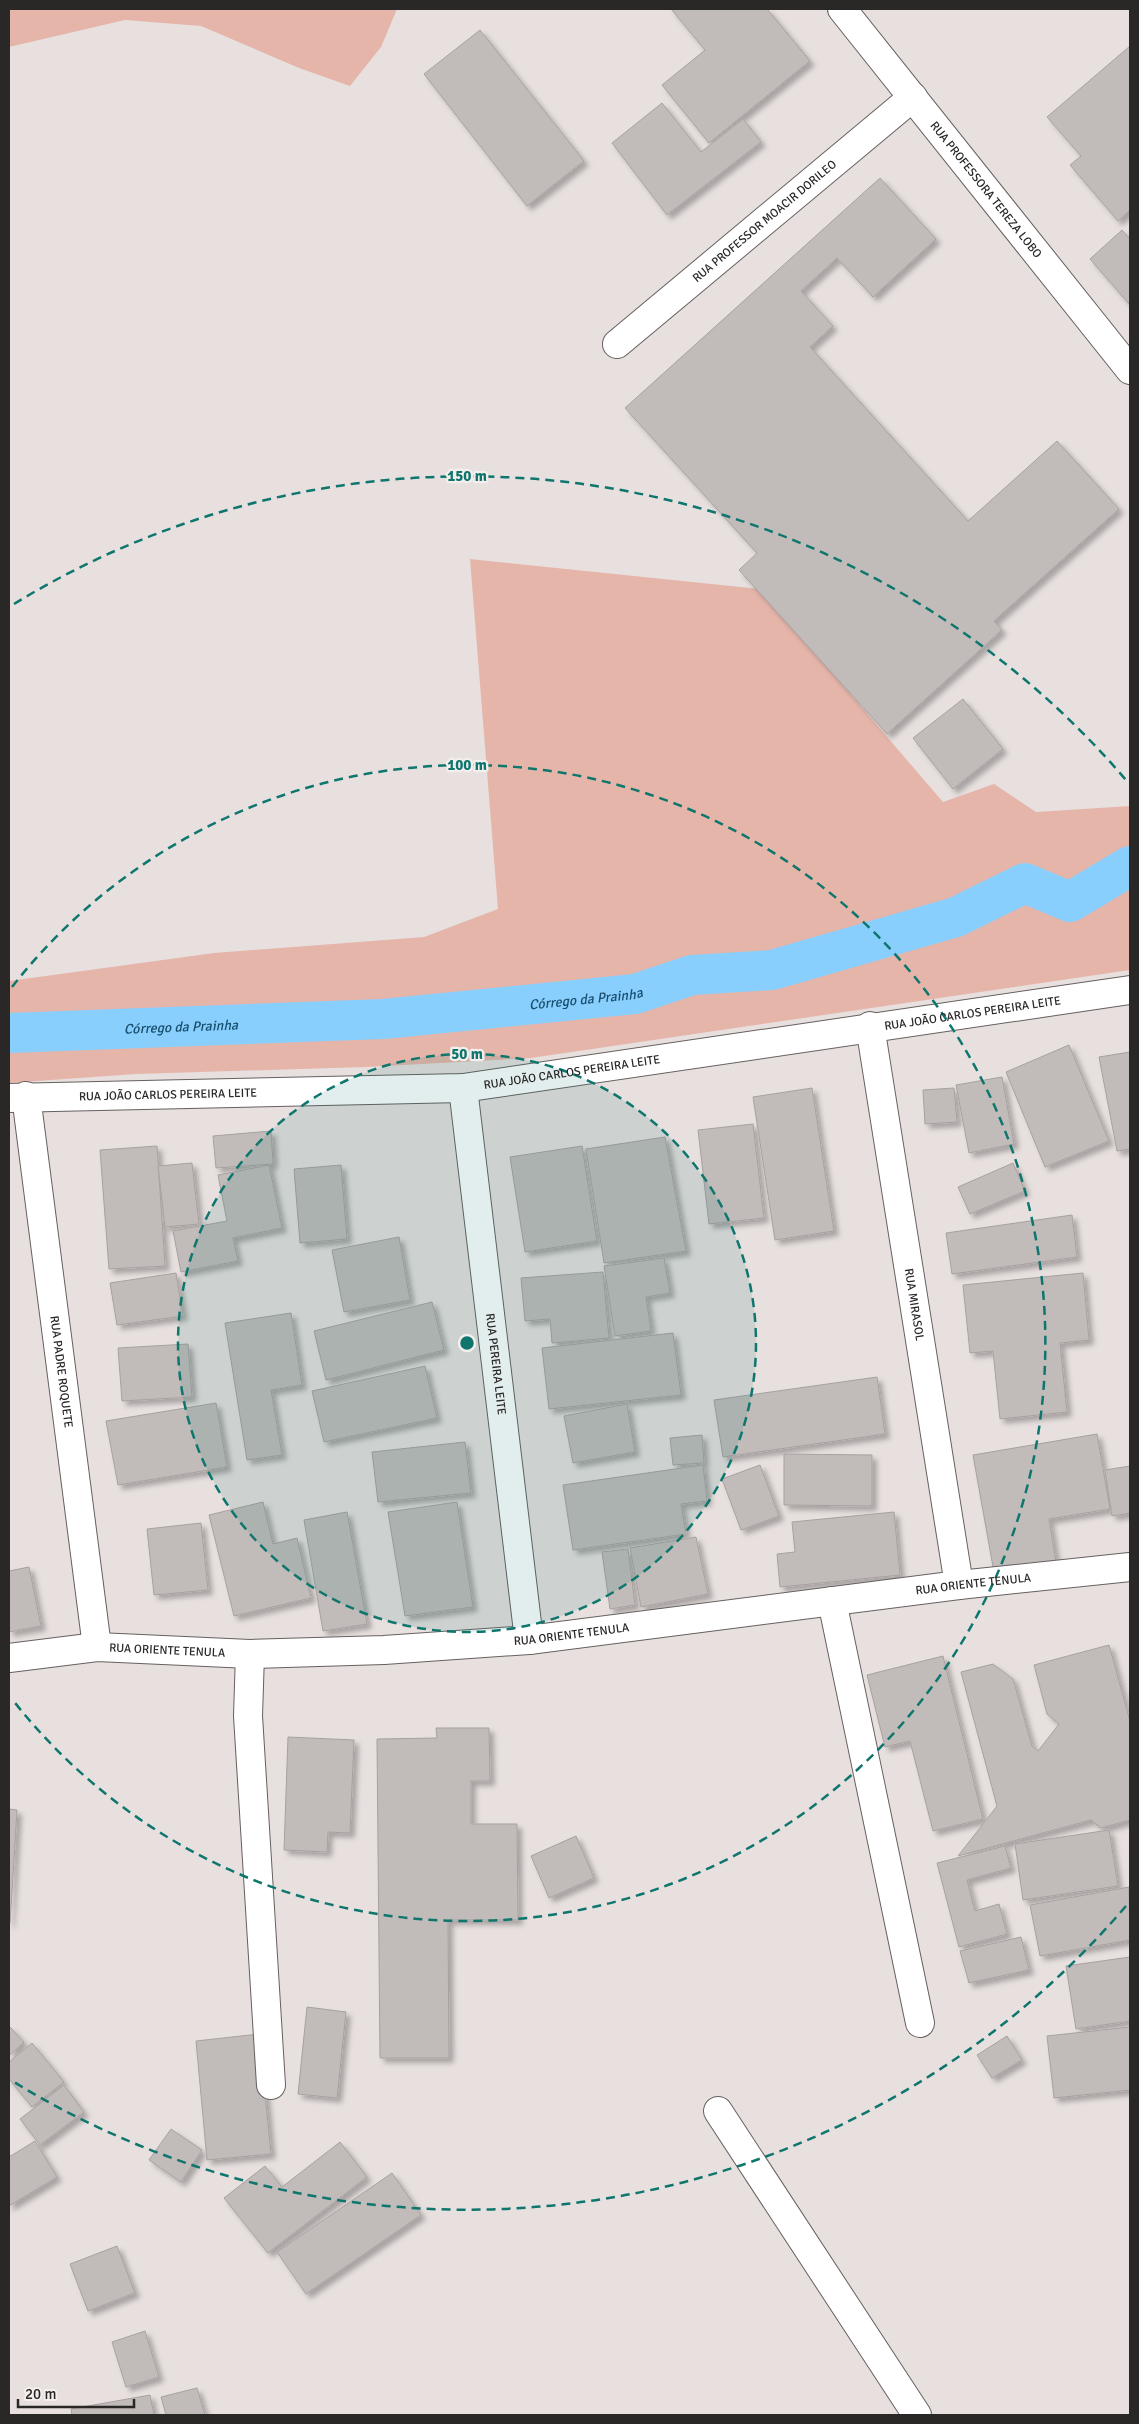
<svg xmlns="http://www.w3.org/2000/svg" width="1139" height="2424" font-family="Signika,sans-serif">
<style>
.green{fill:#e5b5aa}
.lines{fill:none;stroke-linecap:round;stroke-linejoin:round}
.canal{stroke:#88cffe;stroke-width:40}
.building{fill:#c1bbb9;stroke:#a7a1a0;filter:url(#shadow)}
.minor-casing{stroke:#66605f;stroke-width:30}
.minor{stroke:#fff;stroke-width:28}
.ring{fill:none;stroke:#0f766e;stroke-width:2.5;stroke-dasharray:9 6}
.labels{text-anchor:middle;stroke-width:4.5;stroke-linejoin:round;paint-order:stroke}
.street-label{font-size:12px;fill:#2a2727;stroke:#f4eeec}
.water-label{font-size:14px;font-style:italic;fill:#174e6d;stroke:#f4eeec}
.centre{fill:#0f766e;stroke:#f4eeec;stroke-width:2.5}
.ring-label{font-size:15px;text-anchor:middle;font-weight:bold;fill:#0f766e;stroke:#f4eeec;stroke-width:4.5;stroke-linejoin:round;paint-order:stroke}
</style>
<defs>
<filter id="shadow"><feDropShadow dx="4.5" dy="4.5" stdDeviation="2.5" flood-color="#0004"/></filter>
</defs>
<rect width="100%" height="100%" fill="#e7e0df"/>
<!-- green -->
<g class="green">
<polygon points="9,9 397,9 381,47 350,86 299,68 201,26 125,20 9,47"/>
<polygon points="470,559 760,589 943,802 994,784 1036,812 1130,806 1130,970 531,1058 366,1067 136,1074 9,1083 9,981 214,953 424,937 498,909"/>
</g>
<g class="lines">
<!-- canal -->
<path class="canal" id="s1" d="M9,1033L383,1019L635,994L692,975L772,970L956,917L1025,883L1070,902L1130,866"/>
</g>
<!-- building -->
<g class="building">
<polygon points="671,9 767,9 810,61 709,143 662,85 705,50"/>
<polygon points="480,30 584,161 527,206 424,74"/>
<polygon points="1130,46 1130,210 1118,221 1070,165 1081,156 1047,117"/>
<polygon points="662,103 701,152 743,119 761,142 667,215 612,143"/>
<polygon points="880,178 936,239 873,297 837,258 801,291 833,326 810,347 968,521 1057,441 1119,509 994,621 1002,630 887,734 739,570 757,553 625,408"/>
<polygon points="1122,230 1130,239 1130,305 1090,259"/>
<polygon points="963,699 1003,749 953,789 913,738"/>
<polygon points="1069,1045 1109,1141 1045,1167 1006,1072"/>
<polygon points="1130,1052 1130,1149 1117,1151 1099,1057"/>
<polygon points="1002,1077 1014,1144 969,1153 956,1085"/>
<polygon points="812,1088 834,1231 775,1240 753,1097"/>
<polygon points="954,1088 957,1122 925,1124 923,1090"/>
<polygon points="753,1124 764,1218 709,1224 698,1130"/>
<polygon points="271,1131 273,1164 216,1168 213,1136"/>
<polygon points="665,1137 686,1251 604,1263 586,1149"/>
<polygon points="157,1146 165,1266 109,1269 100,1150"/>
<polygon points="582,1146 597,1241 525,1252 510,1157"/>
<polygon points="192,1163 199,1224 165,1227 158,1166"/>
<polygon points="1013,1163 1025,1191 970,1214 958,1187"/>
<polygon points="269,1165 282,1228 233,1238 238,1261 181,1272 173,1231 227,1221 218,1175"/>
<polygon points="341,1165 347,1239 300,1243 294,1169"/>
<polygon points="1072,1215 1077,1257 952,1274 946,1233"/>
<polygon points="399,1237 410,1300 344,1312 332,1250"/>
<polygon points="664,1258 670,1293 646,1297 651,1331 615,1336 604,1266"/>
<polygon points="603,1272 609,1338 552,1343 550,1319 525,1321 521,1278"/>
<polygon points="176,1273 183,1316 117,1325 110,1283"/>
<polygon points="1083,1273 1089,1340 1060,1343 1067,1412 1000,1419 993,1351 970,1353 963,1285"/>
<polygon points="432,1302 444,1350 326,1380 314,1331"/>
<polygon points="291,1313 302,1385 271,1390 282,1455 247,1460 225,1323"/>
<polygon points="673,1333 681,1395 549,1409 542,1348"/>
<polygon points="188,1344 192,1397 122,1401 118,1348"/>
<polygon points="425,1366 437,1418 324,1442 312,1391"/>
<polygon points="877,1377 885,1434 723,1457 714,1400"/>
<polygon points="216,1403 227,1467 118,1485 106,1421"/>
<polygon points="627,1404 635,1452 573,1463 564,1416"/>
<polygon points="1097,1434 1110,1509 1049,1519 1057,1568 995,1578 973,1455"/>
<polygon points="702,1435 704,1463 673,1465 670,1438"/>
<polygon points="465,1442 471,1493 378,1502 372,1452"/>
<polygon points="784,1454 872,1455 872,1506 784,1505"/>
<polygon points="703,1465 707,1501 681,1504 686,1534 573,1550 563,1485"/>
<polygon points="760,1465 779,1516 741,1530 722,1479"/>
<polygon points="1130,1466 1130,1513 1112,1516 1105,1470"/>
<polygon points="263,1502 273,1544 297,1538 311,1598 234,1616 209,1515"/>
<polygon points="457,1502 473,1607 405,1616 388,1512"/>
<polygon points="347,1512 367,1624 323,1631 304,1520"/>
<polygon points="894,1512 900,1575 780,1587 777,1554 795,1552 792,1522"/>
<polygon points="201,1523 208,1590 154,1595 147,1529"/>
<polygon points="696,1537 708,1594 641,1607 630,1548"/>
<polygon points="628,1549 635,1605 610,1609 602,1552"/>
<polygon points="29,1567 41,1626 9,1632 9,1571"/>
<polygon points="1109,1645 1130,1721 1130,1820 1101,1828 1091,1820 958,1856 997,1806 961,1672 993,1664 1013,1679 1032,1746 1038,1751 1059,1724 1047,1714 1034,1665"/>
<polygon points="943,1656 983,1819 933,1831 910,1741 885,1747 867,1675"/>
<polygon points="436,1728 489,1728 490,1781 471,1781 471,1824 517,1824 518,1920 448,1920 449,2058 380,2058 377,1739 437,1738"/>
<polygon points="288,1737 354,1740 350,1833 328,1832 327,1852 284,1850"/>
<polygon points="9,1809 17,1810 10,1923 9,1923"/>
<polygon points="1109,1830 1118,1886 1023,1900 1015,1844"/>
<polygon points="576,1836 594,1878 549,1898 531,1856"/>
<polygon points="1005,1846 1011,1868 967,1880 975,1911 999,1904 1007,1934 959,1947 937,1863"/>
<polygon points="1129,1887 1130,1940 1040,1956 1030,1905"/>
<polygon points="1021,1937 1029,1970 969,1983 960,1951"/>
<polygon points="1130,1957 1130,2021 1076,2029 1066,1966"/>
<polygon points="307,2007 346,2012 337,2098 298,2094"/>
<polygon points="9,2026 24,2042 9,2056"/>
<polygon points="1130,2027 1130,2090 1054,2098 1047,2036"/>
<polygon points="259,2034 271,2154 207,2160 196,2041"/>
<polygon points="1007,2036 1022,2060 992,2078 977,2055"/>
<polygon points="32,2043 64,2082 32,2107 9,2079 9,2062"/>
<polygon points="64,2085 84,2112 40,2145 20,2119"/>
<polygon points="171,2129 202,2150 181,2182 149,2160"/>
<polygon points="35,2141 57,2177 9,2206 9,2157"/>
<polygon points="340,2142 367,2177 268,2253 224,2198 265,2166 282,2187"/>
<polygon points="392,2173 421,2215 306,2294 277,2252"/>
<polygon points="117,2246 135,2293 88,2311 70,2264"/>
<polygon points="145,2331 159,2377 126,2387 112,2342"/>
<polygon points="197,2388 205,2415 166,2415 161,2397"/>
<polygon points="150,2395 154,2415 72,2415 71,2409"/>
</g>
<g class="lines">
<defs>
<g id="minor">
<path id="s2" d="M842,9L1130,370"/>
<path id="s3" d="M617,344L913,97"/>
<path id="s4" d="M870,1026L959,1585"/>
<path id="s5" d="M463,1088L529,1640"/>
<path id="s6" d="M26,1096L97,1647"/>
<path id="s7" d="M9,1098L463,1088L1130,990"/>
<polyline points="832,1601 920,2023"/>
<polyline points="250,1654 248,1716 271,2085"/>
<path id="s8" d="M9,1658L97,1647L250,1654L384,1650L529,1640L959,1585L1130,1567"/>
<polyline points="718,2111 917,2415"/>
</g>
</defs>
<!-- minor casing -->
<use href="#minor" class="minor-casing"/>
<!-- minor -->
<use href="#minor" class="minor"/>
</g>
<!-- distance rings -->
<circle cx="467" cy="1343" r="289" fill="#0f766e" fill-opacity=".12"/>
<g class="ring">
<circle cx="467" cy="1343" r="289"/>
<path d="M12 987A578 578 0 1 1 12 1699"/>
<path d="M1126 1906A867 867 0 0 1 14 2082M14 604A867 867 0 0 1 1126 780"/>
</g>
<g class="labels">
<!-- street labels -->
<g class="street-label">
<text dy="4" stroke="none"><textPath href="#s2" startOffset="231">RUA PROFESSORA TEREZA LOBO</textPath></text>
<text dy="4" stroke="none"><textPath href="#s3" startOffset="192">RUA PROFESSOR MOACIR DORILEO</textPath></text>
<text dy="4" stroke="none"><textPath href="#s7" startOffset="969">RUA JOÃO CARLOS PEREIRA LEITE</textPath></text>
<text dy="4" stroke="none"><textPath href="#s7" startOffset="564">RUA JOÃO CARLOS PEREIRA LEITE</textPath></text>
<text dy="4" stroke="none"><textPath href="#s7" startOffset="159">RUA JOÃO CARLOS PEREIRA LEITE</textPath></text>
<text dy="4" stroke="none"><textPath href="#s4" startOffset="282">RUA MIRASOL</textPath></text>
<text dy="4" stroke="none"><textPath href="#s5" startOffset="278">RUA PEREIRA LEITE</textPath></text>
<text dy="4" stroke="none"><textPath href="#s6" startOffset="278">RUA PADRE ROQUETE</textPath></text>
<text dy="4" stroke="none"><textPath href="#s8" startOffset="969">RUA ORIENTE TENULA</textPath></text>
<text dy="4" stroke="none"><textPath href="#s8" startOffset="564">RUA ORIENTE TENULA</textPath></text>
<text dy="4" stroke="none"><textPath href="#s8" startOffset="159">RUA ORIENTE TENULA</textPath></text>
</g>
<!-- water labels -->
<g class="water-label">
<text dy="5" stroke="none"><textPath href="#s1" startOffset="578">Córrego da Prainha</textPath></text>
<text dy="5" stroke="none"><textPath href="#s1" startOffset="172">Córrego da Prainha</textPath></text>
</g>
</g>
<circle cx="467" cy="1343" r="8" class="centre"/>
<g class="ring-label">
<text x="467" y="481">150 m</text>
<text x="467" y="770">100 m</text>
<text x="467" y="1059">50 m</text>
</g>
<!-- border -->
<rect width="1139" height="2424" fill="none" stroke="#2a2727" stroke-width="20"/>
<!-- scale -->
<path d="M18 2399v8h116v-8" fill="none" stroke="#2a2727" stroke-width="2.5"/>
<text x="25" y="2399" font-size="15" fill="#2a2727" stroke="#f4eeec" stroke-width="4" paint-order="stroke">20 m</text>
</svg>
